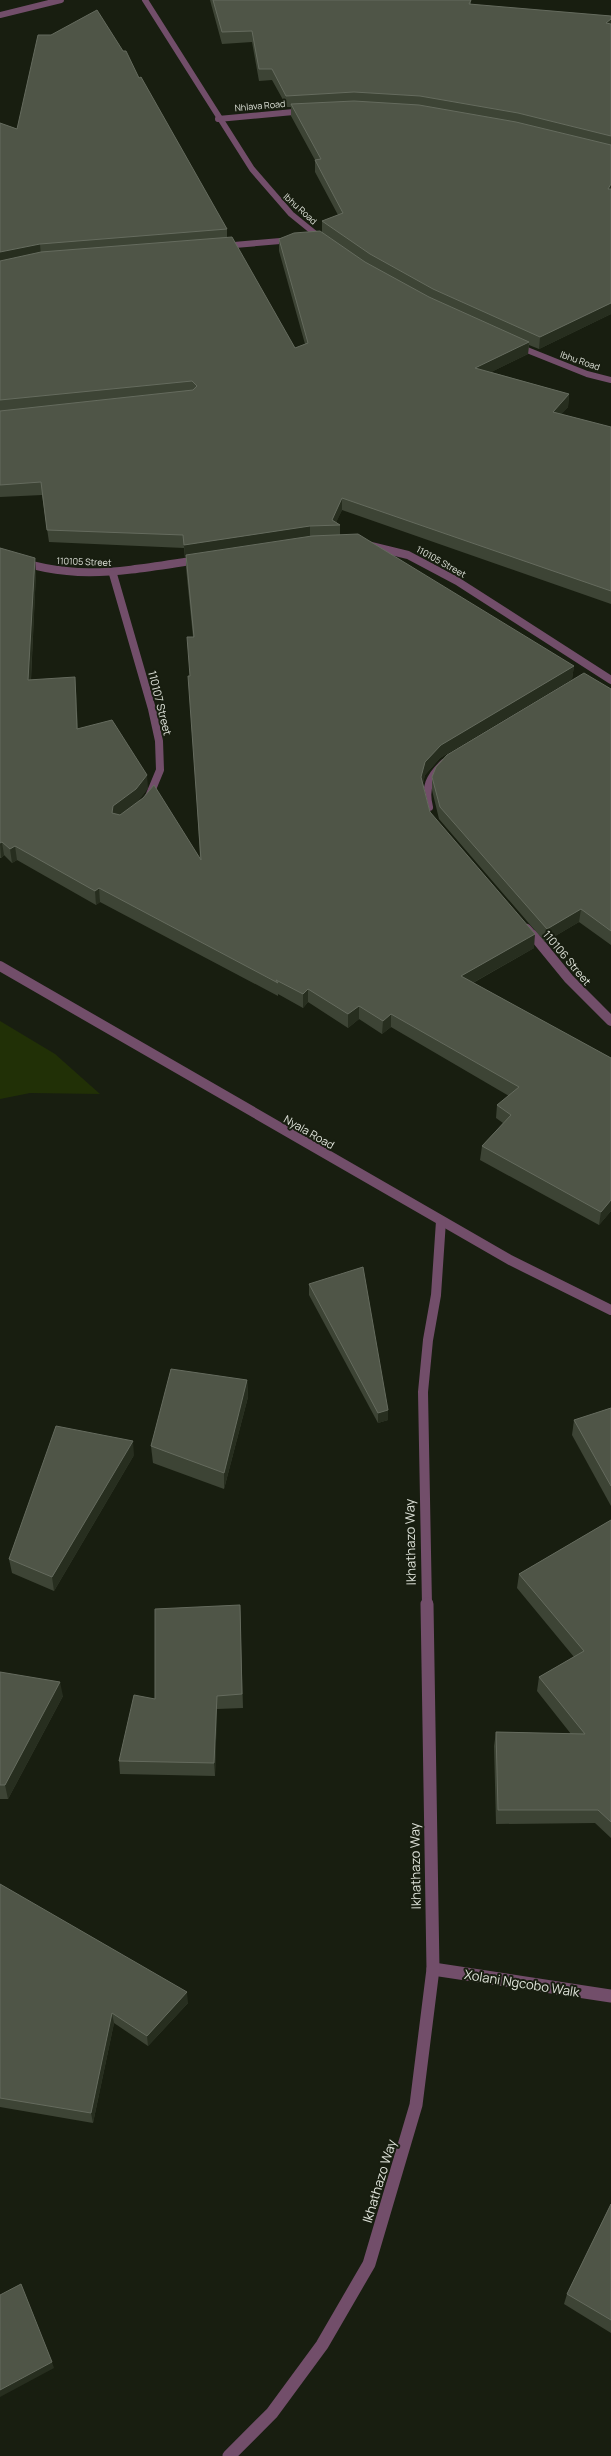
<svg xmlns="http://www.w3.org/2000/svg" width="611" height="2456" font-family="Manrope,sans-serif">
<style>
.green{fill:#213006}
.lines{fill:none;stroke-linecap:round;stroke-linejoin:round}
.minor-far3{stroke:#724e6a;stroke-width:6}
.minor-far2{stroke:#724e6a;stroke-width:8}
.minor-far1{stroke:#724e6a;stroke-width:10}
.minor{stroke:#724e6a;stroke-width:13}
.wall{fill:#3d4435}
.shaded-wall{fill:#272e1f}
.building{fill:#4f5547;stroke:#656b5e}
.labels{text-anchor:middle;stroke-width:4;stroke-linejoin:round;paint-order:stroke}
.far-street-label{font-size:9px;fill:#dfe3da;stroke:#181e10}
.street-label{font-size:11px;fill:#dfe3da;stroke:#181e10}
.near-street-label{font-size:13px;fill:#dfe3da;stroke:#181e10}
</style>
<rect width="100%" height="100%" fill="#181e10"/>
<!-- green -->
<polygon class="green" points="0,1021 55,1054 100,1094 30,1093 0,1099"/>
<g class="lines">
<!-- minor-far3 -->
<g class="minor-far3">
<polyline points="145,0 252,169 291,214 323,240"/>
<polyline points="0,15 61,0"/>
<polyline points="218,119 304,111"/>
<polyline points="223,246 292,240"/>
<polyline points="517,346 587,374 611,380"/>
</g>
<!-- minor-far2 -->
<g class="minor-far2">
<polyline points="367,545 408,555 457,581 611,680"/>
<path d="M0,555C73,583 123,571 198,560"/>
<polyline points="113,574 152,709 159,741 160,770 148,799"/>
<path d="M429,807C424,788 430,776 444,763"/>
<polyline points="527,928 534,936"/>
</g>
<!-- minor-far1 -->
<g class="minor-far1">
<polyline points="533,935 569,979 611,1021"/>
<polyline points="0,966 510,1260 611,1310"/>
<polyline points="427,1605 423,1392 428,1340 436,1295 441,1221"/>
</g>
<!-- minor -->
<g class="minor">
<polyline points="433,1969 611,1996"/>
<polyline points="229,2456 272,2413 322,2345 369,2264 416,2105 433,1969 427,1604"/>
</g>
</g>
<!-- wall -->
<g class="wall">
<polygon points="210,0 471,0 471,5 611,16 611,314 539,349 529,345 528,354 491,372 569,394 568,407 561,414 611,427 611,604 342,510 336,522 340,525 340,535 574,666 572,679 440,758 425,775 423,783 430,812 534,948 473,983 611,1058 611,1211 599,1225 480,1160 482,1146 503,1123 496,1118 497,1105 509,1096 391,1027 382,1034 359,1019 348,1028 308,1002 303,1008 278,994 278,996 100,902 96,905 17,860 12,863 4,855 1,858 0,858 0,548 36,572 31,680 76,691 78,729 148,788 138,801 200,859 190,676 193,637 186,568 186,557 185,558 184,548 49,542 42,495 0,497 0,123 17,129 139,78 227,229 227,238 295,348 305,344 279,251 279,239 322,232 322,221 338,215 315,172 315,160 291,116 291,107 287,107 272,80 259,81 252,42 222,44"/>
<polygon points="611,689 611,945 579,922 545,942 439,819 432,790 432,777"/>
<polygon points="309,1284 388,1420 378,1423 309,1295"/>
<polygon points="247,1380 248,1397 224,1489 153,1463 151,1446"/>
<polygon points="611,1408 611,1506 572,1435 574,1420"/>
<polygon points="134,1455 54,1591 12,1573 9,1559"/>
<polygon points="611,1520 611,1838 595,1823 496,1824 494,1746 496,1732 571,1734 537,1691 539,1677 574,1657 517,1588 519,1574"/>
<polygon points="240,1605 243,1708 217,1709 215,1776 120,1774 119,1761 155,1699"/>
<polygon points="0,1672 63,1696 8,1799 0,1799"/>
<polygon points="0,1884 188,2003 148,2046 114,2023 93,2123 0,2107"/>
<polygon points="611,2204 611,2333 564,2304 567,2294"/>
</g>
<!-- shaded-wall -->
<g class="shaded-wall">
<polygon points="611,19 611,29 606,23"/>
<polygon points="611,184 611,194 608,189"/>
<polygon points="40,244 41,256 0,264 0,252"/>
<polygon points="611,303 611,314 539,349 540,337"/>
<polygon points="529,342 528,354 475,380 475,368"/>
<polygon points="569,394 568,407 552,425 553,412"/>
<polygon points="342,498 342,510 335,525 332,520"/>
<polygon points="310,526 310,539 185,558 184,545"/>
<polygon points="35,558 36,572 30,694 28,680"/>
<polygon points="574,666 572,679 440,758 425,775 421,791 421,777 425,762 441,745"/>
<polygon points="75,677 76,691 78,743 77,729"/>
<polygon points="147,775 148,788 137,803 113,827 112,813 113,806"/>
<polygon points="2,842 4,855 1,858 0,843"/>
<polygon points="15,846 17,860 12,863 10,849"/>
<polygon points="99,888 100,902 96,905 95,891"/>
<polygon points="581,909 579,922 545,942 547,929"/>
<polygon points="535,934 534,948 460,990 461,976"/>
<polygon points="308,989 308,1002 303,1008 303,994"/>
<polygon points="359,1006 359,1019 348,1028 348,1014"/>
<polygon points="391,1014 391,1027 382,1034 383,1021"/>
<polygon points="611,1200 611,1211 599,1225 601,1212"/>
<polygon points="247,1380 248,1397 224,1489 224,1473"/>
<polygon points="388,1410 388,1420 378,1423 378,1413"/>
<polygon points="133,1441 134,1455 54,1591 52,1577"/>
<polygon points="60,1682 63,1696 8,1799 5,1785"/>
<polygon points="217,1696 217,1709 215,1776 214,1763"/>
<polygon points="187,1992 188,2003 148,2046 147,2036"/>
<polygon points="112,2013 114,2023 93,2123 91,2113"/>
<polygon points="52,2362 54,2368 0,2397 0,2390"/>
</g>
<!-- building -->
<g class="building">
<polygon points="213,0 471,0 469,4 611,16 611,19 606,23 611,24 611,136 518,113 420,96 354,92 286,96 272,69 259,69 252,31 222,32"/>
<polygon points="97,10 123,51 126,51 139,78 141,77 227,229 40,244 0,252 0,123 17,129 38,35 51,35"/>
<polygon points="354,101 419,105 516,122 611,145 611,184 608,189 611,189 611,303 540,337 433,289 370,254 322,221 343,213 315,160 321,159 291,104"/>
<polygon points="320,231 365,262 429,297 529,342 475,368 569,394 553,412 611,427 611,591 342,498 332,520 340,525 310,526 184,545 183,535 47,530 41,482 0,485 0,411 193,390 197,386 192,381 0,400 0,261 41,252 232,237 295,348 308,343 279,239 294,233"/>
<polygon points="358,534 574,666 441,745 425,762 421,777 430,812 535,934 461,976 611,1058 611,1200 601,1212 482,1146 511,1115 497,1105 519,1087 391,1014 383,1021 359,1006 348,1014 308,989 303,994 276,980 278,983 99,888 95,891 15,846 10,849 2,842 0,843 0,548 35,558 28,680 75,677 77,729 112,720 147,775 136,789 113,806 112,813 120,815 143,798 154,785 201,860 188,676 190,676 187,637 194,637 186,555 312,536"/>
<polygon points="584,673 611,689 611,931 581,909 547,929 440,807 432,777 436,767 447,755"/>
<polygon points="363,1267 388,1410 378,1413 309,1284"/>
<polygon points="171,1369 247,1380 224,1473 151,1446"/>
<polygon points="611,1408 611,1486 574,1420"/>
<polygon points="56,1426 133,1441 52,1577 9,1559"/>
<polygon points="611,1520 611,1822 598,1810 498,1810 496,1732 585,1734 539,1677 584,1651 519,1574"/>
<polygon points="240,1605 242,1694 217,1696 214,1763 119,1761 134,1695 155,1699 155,1609"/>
<polygon points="0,1672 60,1682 5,1785 0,1785"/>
<polygon points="0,1884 187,1992 147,2036 112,2013 91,2113 0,2098"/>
<polygon points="611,2204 611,2320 567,2294"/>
<polygon points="21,2284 52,2362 0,2390 0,2295"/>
</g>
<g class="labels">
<!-- far-street labels -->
<g class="far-street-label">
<text transform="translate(260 106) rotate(-5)" y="3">Nhlava Road</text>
<text transform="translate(300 209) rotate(42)" y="3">Ibhu Road</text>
<text transform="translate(580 361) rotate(19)" y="3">Ibhu Road</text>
<text transform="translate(84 562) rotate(2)" y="3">110105 Street</text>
<text transform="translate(441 562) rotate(29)" y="3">110105 Street</text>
</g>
<!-- street labels -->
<g class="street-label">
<text transform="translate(160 703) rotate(76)" y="4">110107 Street</text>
<text transform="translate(567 958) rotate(50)" y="4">110106 Street</text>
<text transform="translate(309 1132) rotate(30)" y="4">Nyala Road</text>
</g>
<!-- near-street labels -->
<g class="near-street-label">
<text transform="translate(410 1542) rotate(-91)" y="5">Ikhathazo Way</text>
<text transform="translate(415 1866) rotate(-91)" y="5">Ikhathazo Way</text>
<text transform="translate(522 1983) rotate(9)" y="5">Xolani Ngcobo Walk</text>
<text transform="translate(379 2181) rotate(-73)" y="5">Ikhathazo Way</text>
</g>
</g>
</svg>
